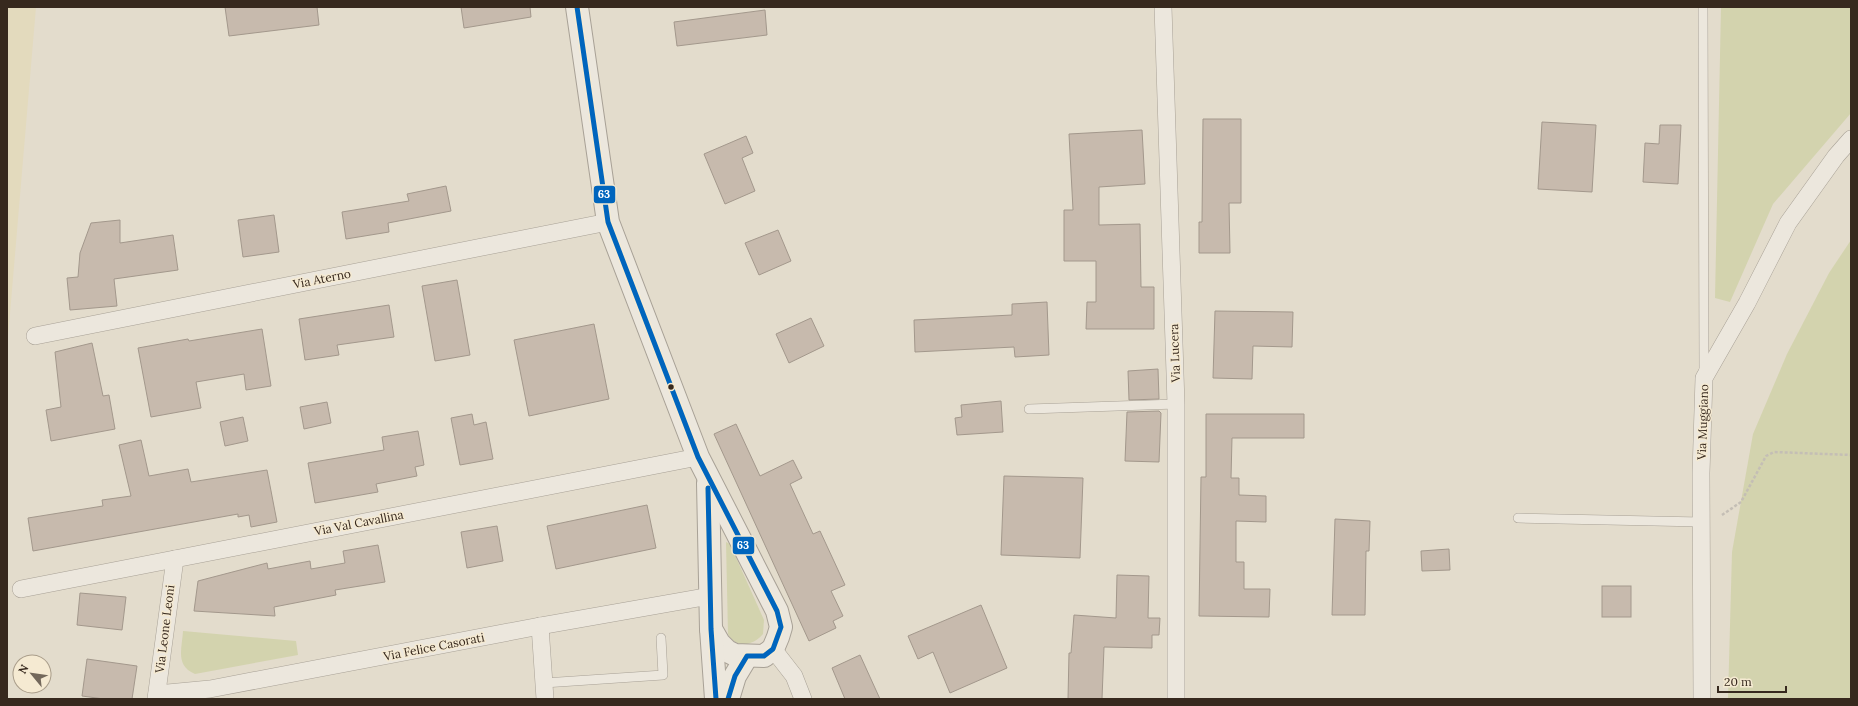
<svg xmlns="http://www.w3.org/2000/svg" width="1858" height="706" font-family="Lora,serif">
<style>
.farmland{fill:#e3dabd}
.green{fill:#d3d3ae}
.building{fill:#c7baad;stroke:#a3988c}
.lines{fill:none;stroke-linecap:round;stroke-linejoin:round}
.service-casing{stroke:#a8a196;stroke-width:10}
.minor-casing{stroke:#a8a196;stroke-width:18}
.tertiary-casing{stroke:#a8a196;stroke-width:24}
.path{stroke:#c4beb5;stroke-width:2.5;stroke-dasharray:3 2;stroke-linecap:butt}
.service{stroke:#ece7dd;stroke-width:9}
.minor{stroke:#ece7dd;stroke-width:17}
.tertiary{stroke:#ece7dd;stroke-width:22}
.bus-1-casing{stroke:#f5ead2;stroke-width:8}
.bus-1{stroke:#0065bd;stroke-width:5}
.bus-dot{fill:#37291e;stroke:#f5ead2;stroke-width:1.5}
.labels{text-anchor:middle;stroke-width:3;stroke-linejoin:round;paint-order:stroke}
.street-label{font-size:12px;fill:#37291e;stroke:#f5ead2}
.line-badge{stroke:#f5ead2;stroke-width:1.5}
.badge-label{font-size:11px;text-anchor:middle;font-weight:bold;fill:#fff}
</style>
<rect width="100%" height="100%" fill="#e3dccc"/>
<!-- farmland -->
<polygon class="farmland" points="7,7 36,7 7,349"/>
<!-- green -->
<g class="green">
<polygon points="1721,7 1851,7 1851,113 1773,204 1730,302 1715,298"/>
<polygon points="1851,240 1851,699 1728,699 1732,552 1753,434 1787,354 1829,273"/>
<path d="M726,542L730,544L764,620L763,634C753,646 736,649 728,634Z"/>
<path d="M183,631L296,641L298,655L195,674C175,665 182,649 183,631Z"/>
</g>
<!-- building -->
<g class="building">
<polygon points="225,7 317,7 319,25 229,36"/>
<polygon points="461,7 530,7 531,17 464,28"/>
<polygon points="765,10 767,35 677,46 674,22"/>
<polygon points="1203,119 1241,119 1241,203 1229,203 1230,253 1199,253 1199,222 1202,222"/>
<polygon points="1542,122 1596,125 1592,192 1538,189"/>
<polygon points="1660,125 1681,125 1678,184 1643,182 1645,143 1659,144"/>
<polygon points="1142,130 1145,184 1099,187 1099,225 1140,224 1141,287 1154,287 1154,329 1086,329 1087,302 1096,302 1096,261 1064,261 1064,210 1073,210 1069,134"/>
<polygon points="746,136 753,153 742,158 755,191 725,204 704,154"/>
<polygon points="446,186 451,211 388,223 389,232 346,239 342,212 409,201 407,194"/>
<polygon points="274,215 279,252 243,257 238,220"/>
<polygon points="120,220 120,243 173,235 178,270 114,279 117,306 70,310 67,278 78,277 80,253 91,223"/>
<polygon points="778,230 791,261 759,275 745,243"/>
<polygon points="457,280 470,355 435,361 422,286"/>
<polygon points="1047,302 1049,355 1015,357 1014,347 915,352 914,320 1012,315 1012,304"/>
<polygon points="389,305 394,337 337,345 339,355 305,360 299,319"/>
<polygon points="1215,311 1293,312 1292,347 1253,346 1252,379 1213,378"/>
<polygon points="811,318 824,346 789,363 776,334"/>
<polygon points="594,324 609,399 529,416 514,340"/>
<polygon points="262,329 271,386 246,390 244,374 196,382 201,408 151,417 138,348 188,339 189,341"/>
<polygon points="92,343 103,396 109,395 115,429 51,441 46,410 61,407 55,352"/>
<polygon points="1158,369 1159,399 1129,400 1128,371"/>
<polygon points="1001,401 1003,432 957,435 955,418 962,417 961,405"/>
<polygon points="327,402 331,423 304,429 300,407"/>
<polygon points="1159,411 1161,413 1159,462 1125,461 1127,412"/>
<polygon points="472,414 474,425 486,422 493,459 460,465 451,418"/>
<polygon points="1206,414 1304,414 1304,438 1232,438 1231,478 1239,478 1239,495 1266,496 1266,522 1236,521 1236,562 1244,562 1244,589 1270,589 1269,617 1199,616 1201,477 1206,477"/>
<polygon points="243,417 248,441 225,446 220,422"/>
<polygon points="736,424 760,476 793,460 802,478 790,484 813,534 820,531 845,585 831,591 843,616 833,621 836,628 809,641 714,434"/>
<polygon points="418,431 424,465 415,467 417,476 376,484 378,492 315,503 308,463 384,450 382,437"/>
<polygon points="141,440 149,476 188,469 191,482 267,470 277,522 251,527 249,515 238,517 238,514 33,551 28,518 103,506 102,500 131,496 119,445"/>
<polygon points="1004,476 1083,478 1080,558 1001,555"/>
<polygon points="647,505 656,548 556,569 547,526"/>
<polygon points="1335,519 1370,521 1369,551 1366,551 1365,615 1332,615"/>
<polygon points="497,526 503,561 467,568 461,532"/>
<polygon points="378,545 385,582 335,590 336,595 274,607 275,616 194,611 198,581 267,563 268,569 310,561 311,569 345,563 343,551"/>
<polygon points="1449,549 1450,570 1422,571 1421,551"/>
<polygon points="1117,575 1149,576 1148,618 1160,618 1159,635 1152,635 1152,648 1104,647 1102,699 1068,699 1069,653 1071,653 1074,615 1116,618"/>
<rect x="1602" y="586" width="29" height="31"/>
<polygon points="80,593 126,597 122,630 77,625"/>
<polygon points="981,605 1007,668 950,693 933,652 918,659 908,636"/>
<polygon points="860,655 880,699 845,699 832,668"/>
<polygon points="87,659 137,666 132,699 104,699 82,696"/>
</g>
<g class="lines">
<defs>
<g id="service">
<polyline points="1703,7 1704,373"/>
<polyline points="1029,409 1176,404"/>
<polyline points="1518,518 1701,522"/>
<polyline points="544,683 663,675 661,638"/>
</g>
<g id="minor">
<polyline points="1163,7 1176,404 1176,699"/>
<polyline points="35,336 608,222"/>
<polyline points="21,589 698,457"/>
<polyline points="540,626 545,699"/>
<polyline points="773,649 794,676 803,699"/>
<polyline points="157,694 210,689 540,626 710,596"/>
<polyline points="156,699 175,559"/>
<polyline points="1702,699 1701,473 1704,378 1747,303 1788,223 1836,156 1851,139"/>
</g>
<g id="tertiary">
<polyline points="577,7 608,222 698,457 777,611 781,627 778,637 773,649 764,656 735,655 727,651 719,643 711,629"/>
<polyline points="708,483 711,629 716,699"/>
<polyline points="728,699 735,676 747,656"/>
</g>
</defs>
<!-- service casing -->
<use href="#service" class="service-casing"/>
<!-- minor casing -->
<use href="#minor" class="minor-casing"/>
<!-- tertiary casing -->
<use href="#tertiary" class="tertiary-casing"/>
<!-- path -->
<polyline class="path" points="1722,515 1741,502 1766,456 1774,452 1851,455"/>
<!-- service -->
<use href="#service" class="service"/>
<!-- minor -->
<use href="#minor" class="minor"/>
<!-- tertiary -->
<use href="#tertiary" class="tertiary"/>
<defs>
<g id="bus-1">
<polyline points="577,7 608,222 698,457 777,611 781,627 773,649 764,656 747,656 735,676 728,699"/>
<polyline points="708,488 711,629 716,699"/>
</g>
</defs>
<!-- bus-1 casing -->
<use href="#bus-1" class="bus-1-casing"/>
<!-- bus-1 -->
<use href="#bus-1" class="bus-1"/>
</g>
<!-- markers -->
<circle class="bus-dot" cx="671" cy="387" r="3.5"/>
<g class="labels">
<!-- street labels -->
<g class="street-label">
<text transform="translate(322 279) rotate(-11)" y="4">Via Aterno</text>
<text transform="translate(1175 353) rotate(-92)" y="4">Via Lucera</text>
<text transform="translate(1703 422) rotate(-88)" y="4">Via Muggiano</text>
<text transform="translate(359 523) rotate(-11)" y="4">Via Val Cavallina</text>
<text transform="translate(165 629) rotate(-83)" y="4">Via Leone Leoni</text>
<text transform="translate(434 647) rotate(-11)" y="4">Via Felice Casorati</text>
</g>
</g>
<g class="line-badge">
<rect x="593" y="185" width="23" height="19" rx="4" fill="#0065bd"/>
<rect x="732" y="536" width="23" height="19" rx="4" fill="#0065bd"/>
</g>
<g class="badge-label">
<text x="604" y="198">63</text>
<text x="743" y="549">63</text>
</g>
<!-- border -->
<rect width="1858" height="706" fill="none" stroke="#37291e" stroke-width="16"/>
<!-- north arrow -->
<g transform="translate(32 674) rotate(299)"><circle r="19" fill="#f5ead2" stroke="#a99d8a"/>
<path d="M0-3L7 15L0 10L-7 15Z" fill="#73685b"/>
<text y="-6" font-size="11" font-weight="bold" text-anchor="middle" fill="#37291e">N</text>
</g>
<!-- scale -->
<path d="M1718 686v6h68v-6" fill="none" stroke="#37291e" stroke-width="2"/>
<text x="1724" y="686" font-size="12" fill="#37291e" stroke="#f5ead2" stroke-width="3" paint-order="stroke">20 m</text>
</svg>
